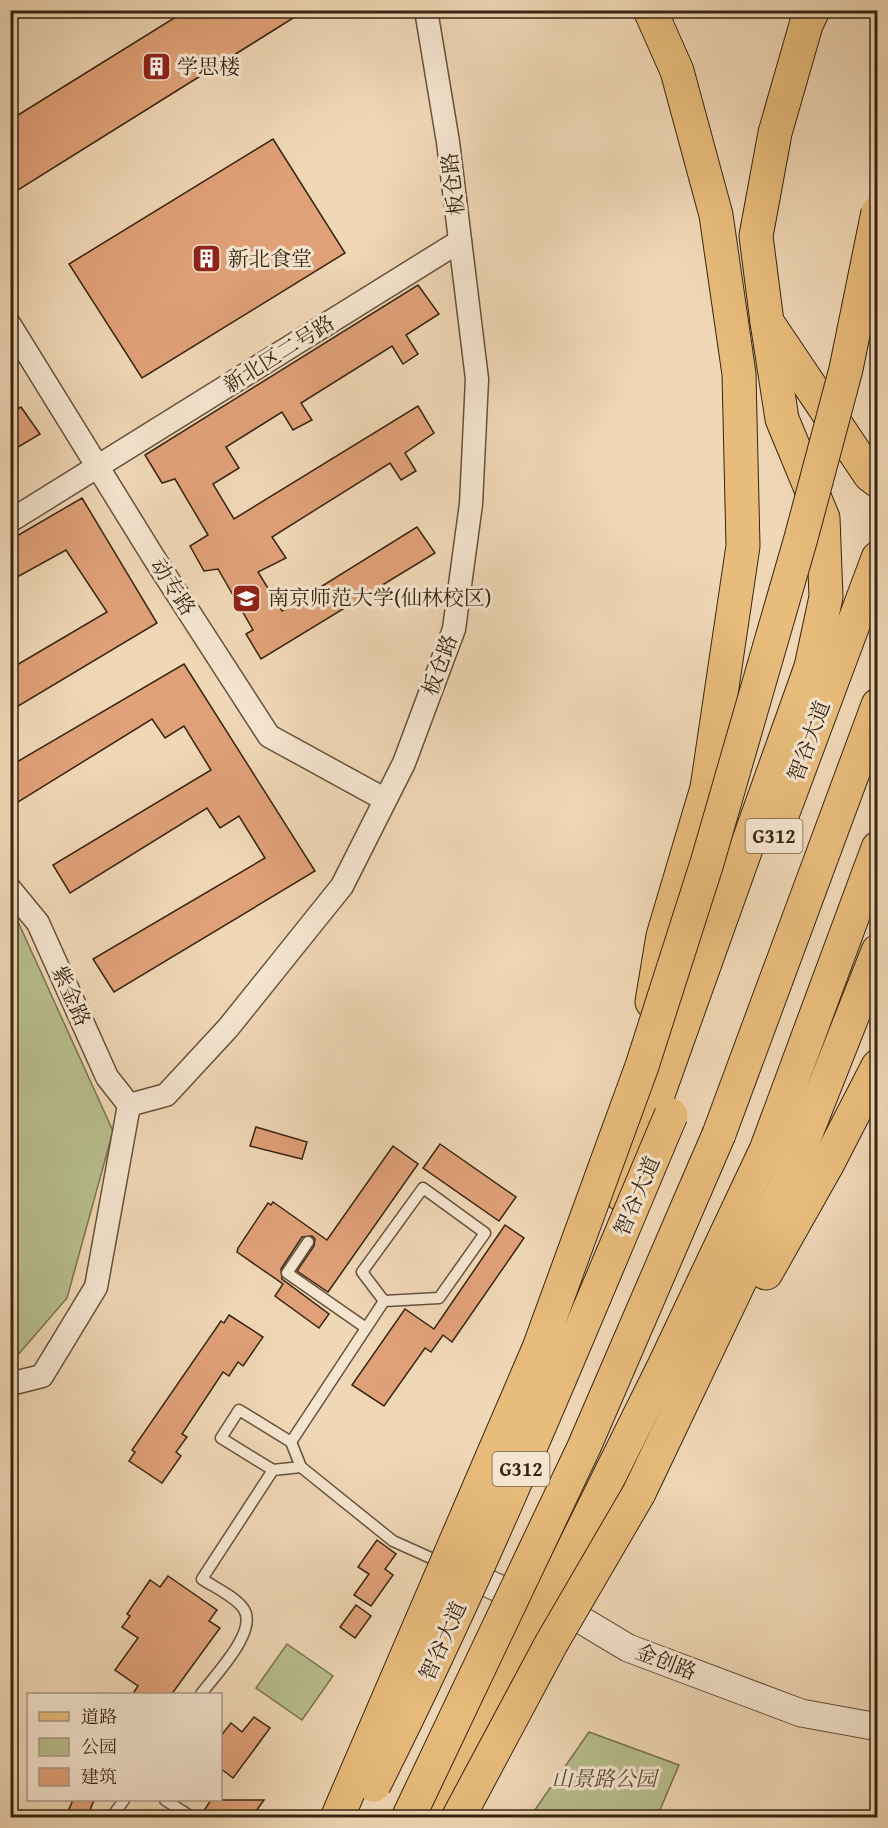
<svg xmlns="http://www.w3.org/2000/svg" width="888" height="1828" font-family="'Gentium Book Plus','Noto Serif SC',serif">
<style>
.green{fill:#b8be8e;stroke:#787250;stroke-width:1.5}
.building{fill:#e1a178;stroke:#372511;stroke-width:1.5}
.lines{fill:none;stroke-linecap:round;stroke-linejoin:round}
.service-casing{stroke:#65523a;stroke-width:13}
.minor-casing{stroke:#65523a;stroke-width:25}
.tertiary-casing{stroke:#65523a;stroke-width:29}
.primary-casing{stroke:#372511;stroke-width:35}
.trunk-casing{stroke:#372511;stroke-width:35}
.service{stroke:#f5e5d0;stroke-width:10}
.minor{stroke:#f5e5d0;stroke-width:22}
.tertiary{stroke:#f5e5d0;stroke-width:27}
.primary{stroke:#e8bc7b;stroke-width:33}
.trunk{stroke:#e8bc7b;stroke-width:33}
.trunk-bridge-casing{stroke:#372511;stroke-width:35;stroke-linecap:butt}
.trunk-bridge{stroke:#e8bc7b;stroke-width:33}
.labels{text-anchor:middle;stroke-width:6;stroke-linejoin:round;paint-order:stroke}
.shield{fill:#f5e5d0;stroke:#705f4a;stroke-width:1.5}
.shield-label{font-size:20px;font-weight:bold;fill:#372511}
.poi-label{font-size:21px;fill:#372511;stroke:#f5e5d0;text-anchor:start}
.street-label{font-size:21px;fill:#372511;stroke:#f5e5d0}
.park-label{font-size:21px;font-style:italic;fill:#574b30;stroke:#f5e5d0}
</style>
<rect width="100%" height="100%" fill="#f0d7b6"/>
<filter id="stains"><feTurbulence type="fractalNoise" baseFrequency=".00333" numOctaves="4"/><feColorMatrix values="0 0 0 0 .2 0 0 0 0 .09 0 0 0 0 .02 0 0 0 .5 -.17"/></filter>
<radialGradient id="worn" r=".72"><stop offset=".6" stop-color="#630" stop-opacity="0"/><stop offset="1" stop-color="#630" stop-opacity=".3"/></radialGradient>
<!-- green -->
<g class="green">
<polygon points="10,904 113,1131 67,1298 11,1363"/>
<polygon points="287,1644 333,1676 302,1720 256,1688"/>
<polygon points="589,1732 679,1765 657,1817 530,1817"/>
</g>
<!-- building -->
<g class="building">
<polygon points="187,10 306,10 10,195 10,120"/>
<polygon points="273,139 345,253 142,378 69,264"/>
<polygon points="418,285 439,314 406,335 418,354 403,364 392,346 301,403 312,420 293,430 282,412 226,447 239,468 213,484 234,519 418,406 434,433 405,453 416,471 401,480 390,463 272,537 286,558 258,572 282,611 417,527 435,553 261,659 246,634 253,630 218,569 204,571 190,546 208,535 175,479 162,483 145,455"/>
<polygon points="21,407 40,434 10,452 10,413"/>
<polygon points="82,498 157,623 10,711 10,669 107,612 66,550 10,581 10,540"/>
<polygon points="184,664 315,871 114,992 93,959 265,858 239,816 220,828 207,808 70,893 53,865 211,770 184,726 165,738 152,719 10,807 10,766"/>
<polygon points="256,1127 307,1142 302,1159 250,1146"/>
<polygon points="440,1144 516,1197 499,1221 423,1168"/>
<polygon points="393,1146 418,1164 328,1292 297,1271 314,1246 315,1239 312,1236 302,1237 281,1269 282,1279 329,1314 319,1328 275,1296 283,1284 237,1252 238,1248 268,1203 271,1205 273,1202 327,1240"/>
<polygon points="505,1225 524,1238 452,1342 443,1335 431,1352 425,1348 384,1406 352,1385 405,1309 434,1329"/>
<polygon points="229,1315 263,1337 243,1366 238,1362 229,1376 223,1372 182,1434 187,1437 176,1452 181,1456 162,1483 129,1461 135,1452 132,1450 221,1321 224,1323"/>
<polygon points="377,1540 396,1554 385,1569 393,1575 371,1606 354,1595 369,1574 358,1567"/>
<polygon points="168,1576 217,1610 209,1621 220,1628 171,1695 132,1695 138,1686 115,1670 138,1638 122,1627 130,1616 127,1614 150,1580 160,1587"/>
<polygon points="356,1605 371,1616 355,1638 340,1627"/>
<polygon points="254,1717 270,1728 233,1778 220,1768 220,1737 231,1723 242,1732"/>
<polygon points="73,1800 94,1800 87,1818 65,1818"/>
<polygon points="211,1800 264,1800 251,1818 199,1818"/>
</g>
<g class="lines">
<defs>
<g id="service">
<polyline points="308,1242 287,1273 366,1328"/>
<polyline points="291,1442 384,1301 439,1298 485,1233 423,1188 362,1272 384,1301"/>
<polyline points="301,1467 273,1470 221,1438 239,1410 291,1442 301,1467 393,1541 442,1563"/>
<path d="M201,1694C214,1676 260,1630 243,1608C234,1596 214,1587 202,1579L273,1470"/>
<polyline points="165,1800 187,1814 184,1818"/>
<polyline points="111,1818 124,1800"/>
</g>
<g id="minor">
<polyline points="10,325 154,558 269,736 384,799"/>
<polyline points="10,521 460,241"/>
<polyline points="10,889 38,923 107,1077 129,1105"/>
<polyline points="129,1105 166,1095 228,1028 342,886 404,763 454,629 471,504 477,379 448,142 426,10"/>
<polyline points="10,1384 42,1376 96,1287 129,1105"/>
</g>
<polyline id="tertiary" points="464,1573 544,1608 583,1621 628,1648 801,1713 878,1727"/>
<polyline id="primary" points="437,1818 544,1608"/>
<g id="trunk">
<polyline points="650,10 677,71 716,215 739,374 743,546 707,788 663,936 652,1002"/>
<polyline points="813,10 806,25 775,133 756,236 767,322 870,475 878,481"/>
<polyline points="781,818 878,558"/>
<polyline points="719,1134 878,705"/>
<polyline points="622,1195 811,667 826,597 823,518 782,419 767,322"/>
<polyline points="766,1273 827,1165 878,1066"/>
<polyline points="639,1493 787,1182 878,951"/>
<polyline points="544,1608 664,1366 766,1150 878,848"/>
</g>
</defs>
<!-- service casing -->
<use href="#service" class="service-casing"/>
<!-- minor casing -->
<use href="#minor" class="minor-casing"/>
<!-- tertiary casing -->
<use href="#tertiary" class="tertiary-casing"/>
<!-- primary casing -->
<use href="#primary" class="primary-casing"/>
<!-- trunk casing -->
<use href="#trunk" class="trunk-casing"/>
<!-- service -->
<use href="#service" class="service"/>
<!-- minor -->
<use href="#minor" class="minor"/>
<!-- tertiary -->
<use href="#tertiary" class="tertiary"/>
<!-- primary -->
<use href="#primary" class="primary"/>
<!-- trunk -->
<use href="#trunk" class="trunk"/>
<defs>
<g id="trunk-bridge">
<path d="M374,1785C484,1567 576,1340 671,1115"/>
<polyline points="337,1818 539,1348 642,1066 707,863 801,538 846,369 878,212"/>
<polyline points="408,1818 584,1447 719,1134"/>
<polyline points="458,1818 551,1644 639,1493"/>
</g>
</defs>
<!-- trunk-bridge casing -->
<use href="#trunk-bridge" class="trunk-bridge-casing"/>
<!-- trunk-bridge -->
<use href="#trunk-bridge" class="trunk-bridge"/>
</g>
<!-- icons -->
<defs>
<symbol id="building-square" viewBox="-11 -11 22 22"><rect x="-9" y="-9" width="18" height="18" rx="4" fill="#8f2418" stroke="#f5e5d0"/><path d="M-4-6H4V6H1V3H-1V6H-4ZM-2.5-4.3h1.7v1.8h-1.7ZM.8-4.3h1.7v1.8H.8ZM-2.5-1h1.7V.8h-1.7ZM.8-1h1.7V.8H.8Z" fill="#fff"/></symbol>
<symbol id="university-square" viewBox="-11 -11 22 22"><rect x="-9" y="-9" width="18" height="18" rx="4" fill="#8f2418" stroke="#f5e5d0"/><path d="M0-5L7-2L0 1L-7-2ZM-4 1L0 2.5L4 1V4Q0 6-4 4Z" fill="#fff"/></symbol>
</defs>
<g fill-rule="evenodd">
<use href="#building-square" x="140" y="50" width="33" height="33"/>
<use href="#building-square" x="190" y="242" width="33" height="33"/>
<use href="#university-square" x="230" y="582" width="33" height="33"/>
</g>
<g class="labels">
<!-- shield labels -->
<g class="shield">
<rect x="745.5" y="819" width="57" height="34" rx="4.5"/>
<rect x="492.5" y="1452" width="57" height="34" rx="4.5"/>
</g>
<g class="shield-label">
<text x="774" y="843">G312</text>
<text x="521" y="1476">G312</text>
</g>
<!-- poi labels -->
<g class="poi-label">
<text x="177" y="74">学思楼</text>
<text x="228" y="266">新北食堂</text>
<text x="268" y="605">南京师范大学(仙林校区)</text>
</g>
<!-- street labels -->
<g class="street-label">
<text transform="translate(453 184) rotate(-97)" y="7">板仓路</text>
<text transform="translate(279 354) rotate(-32)" y="7">新北区二号路</text>
<text transform="translate(173 587) rotate(57)" y="7">动专路</text>
<text transform="translate(440 665) rotate(-70)" y="7">板仓路</text>
<text transform="translate(809 741) rotate(-70)" y="7">智谷大道</text>
<text transform="translate(71 996) rotate(66)" y="7">紫金路</text>
<text transform="translate(637 1196) rotate(-67)" y="7">智谷大道</text>
<text transform="translate(443 1641) rotate(-66)" y="7">智谷大道</text>
<text transform="translate(666 1662) rotate(21)" y="7">金创路</text>
</g>
<!-- park labels -->
<g class="park-label">
<text x="604" y="1786">山景路公园</text>
</g>
</g>
<!-- margin -->
<rect width="888" height="1828" fill="none" stroke="#f0d7b6" stroke-width="36"/>
<rect x="12" y="12" width="864" height="1804" fill="none" stroke="#372511" stroke-width="3"/>
<rect x="18" y="18" width="852" height="1792" fill="none" stroke="#372511" stroke-width="1.5"/>
<!-- legend -->
<rect x="27" y="1693" width="195" height="108" fill="#f5e5d0" stroke="#a99884" stroke-width="1.5"/>
<rect x="39" y="1712" width="30" height="9" fill="#e8bc7b" stroke="#a99884" stroke-width="1.5"/>
<text x="81" y="1723" font-size="18" fill="#372511">道路</text>
<rect x="39" y="1738" width="30" height="18" fill="#b8be8e" stroke="#a99884" stroke-width="1.5"/>
<text x="81" y="1753" font-size="18" fill="#372511">公园</text>
<rect x="39" y="1768" width="30" height="18" fill="#e1a178" stroke="#a99884" stroke-width="1.5"/>
<text x="81" y="1783" font-size="18" fill="#372511">建筑</text>
<rect width="100%" height="100%" filter="url(#stains)"/>
<rect width="100%" height="100%" fill="url(#worn)"/>
</svg>
